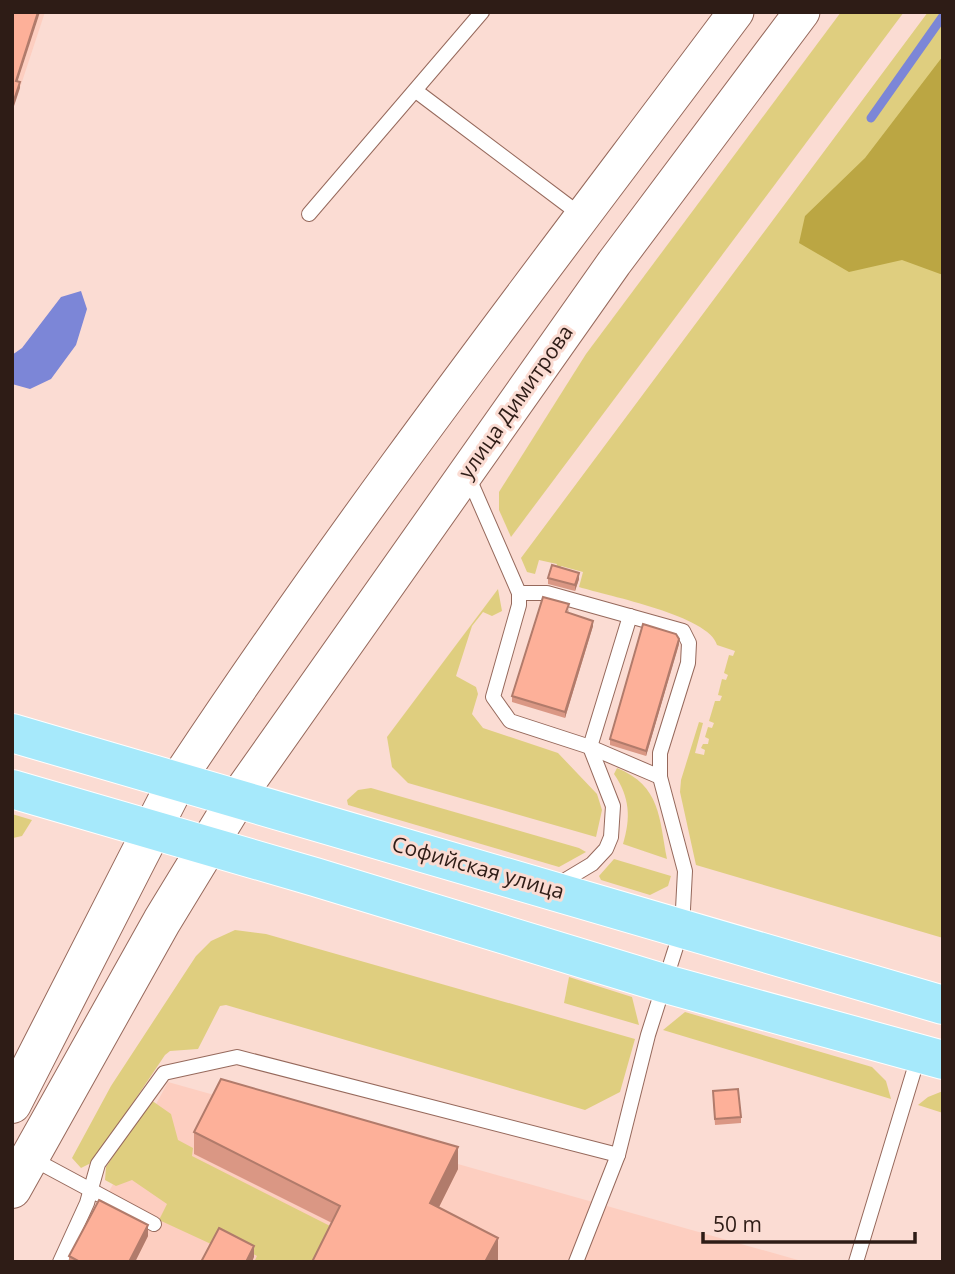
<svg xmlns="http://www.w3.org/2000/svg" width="955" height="1274" font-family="'Open Sans',sans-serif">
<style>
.built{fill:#fdcec0}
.green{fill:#dfce7f}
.forest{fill:#bba643}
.water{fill:#7c86d7}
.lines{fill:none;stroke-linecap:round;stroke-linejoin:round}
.stream{stroke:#7c86d7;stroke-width:9}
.service-casing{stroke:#96695c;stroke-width:16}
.tertiary-casing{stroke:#96695c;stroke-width:37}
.secondary-casing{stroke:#96695c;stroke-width:40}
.primary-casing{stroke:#fff;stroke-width:40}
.service{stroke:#fff;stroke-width:14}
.tertiary{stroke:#fff;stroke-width:35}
.secondary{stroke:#fff;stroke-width:38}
.primary{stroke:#a6e9fb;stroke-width:38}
.wall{fill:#da9784}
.shaded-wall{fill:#b17b6b}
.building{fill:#fdb099;stroke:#b17b6b;stroke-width:2}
.labels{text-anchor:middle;stroke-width:6;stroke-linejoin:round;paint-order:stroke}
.street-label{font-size:21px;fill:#2e1c16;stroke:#fbdcd3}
</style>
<rect width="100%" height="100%" fill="#fbdcd3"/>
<!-- built -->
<g class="built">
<polygon points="12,12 45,12 12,112"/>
<polygon points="168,1082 805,1262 71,1262"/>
</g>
<!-- green -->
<g class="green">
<polygon points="841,12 904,12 511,537 499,510 499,492 586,354"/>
<path d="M928,12H943V938L696,865L680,792L681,780L699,722L703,723L695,753L704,755L705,750L701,748L703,744H708L709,739L705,737L708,727L712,728L714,723L709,721L715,701H720L722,696L718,695L722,679L726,680L728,675L724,673L729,655L733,656L735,651L717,645C710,616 608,596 579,587L583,572L561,566L557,581L552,580L557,564L539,560L535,574L527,572L521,558Z"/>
<polygon points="498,589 502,611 492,616 483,612 472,626 456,676 476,687 478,694 472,714 483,728 558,753 597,794 602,810 596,837 408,783 392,767 387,737"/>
<path d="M617,768C661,786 659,818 667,859L623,844C631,818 630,797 614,774Z"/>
<polygon points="371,788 579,848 586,852 559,867 348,805 347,800 358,790"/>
<polygon points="12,814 32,820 22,836 13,838"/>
<polygon points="614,859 671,876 668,886 650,895 601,880 599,876"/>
<polygon points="235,930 266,934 635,1039 620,1092 585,1110 226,1005 220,1006 198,1049 170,1051 165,1055 93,1162 81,1168 72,1158 111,1086 196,956 211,941"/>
<polygon points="569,977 632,997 639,1025 564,1003"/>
<polygon points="685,1012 872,1067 886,1081 891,1099 663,1030"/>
<polygon points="943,1091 943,1113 918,1105 928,1097"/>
<polygon points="151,1100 171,1114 178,1140 193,1148 192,1156 336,1229 319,1262 254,1262 257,1256 217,1234 211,1244 159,1220 167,1204 132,1180 116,1186 105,1180 106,1167"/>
</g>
<!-- forest -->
<polygon class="forest" points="943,56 943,275 902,260 849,272 799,243 805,216 865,158"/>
<!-- water -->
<polygon class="water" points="81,291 87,309 76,345 51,379 30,389 12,384 12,355 22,348 61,297"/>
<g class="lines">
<!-- stream -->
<polyline class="stream" points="871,118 943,16"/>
<defs>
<g id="service">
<polyline points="416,91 582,216"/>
<polyline points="309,214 482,12"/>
<polyline points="468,476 519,593 519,605 493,697 510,721 590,747 660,777"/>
<polyline points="519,593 547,593 683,631 689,643 688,663 660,753 660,777 685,871 682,928 648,1035 618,1155 576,1262"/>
<polyline points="557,885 592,864 606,849 611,837 613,806 590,747 630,616"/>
<polyline points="33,1159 154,1224"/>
<polyline points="60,1262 87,1203 98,1164 164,1073 237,1057 618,1155"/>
<polyline points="856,1262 919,1054"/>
</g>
<g id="tertiary">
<path d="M177,781C351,517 546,266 736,12"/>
<polyline points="237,798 614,263 802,12"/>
</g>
<g id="secondary">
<polyline points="12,1104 177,781"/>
<polyline points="12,1189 162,921 237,798"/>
</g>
<g id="primary">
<polyline points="12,733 943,1005"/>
<polyline points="12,789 315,877 666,984 943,1060"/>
</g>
</defs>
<!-- service casing -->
<use href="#service" class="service-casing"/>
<!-- tertiary casing -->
<use href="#tertiary" class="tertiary-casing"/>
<!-- secondary casing -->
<use href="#secondary" class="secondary-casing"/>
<!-- primary casing -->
<use href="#primary" class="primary-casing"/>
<!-- service -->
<use href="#service" class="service"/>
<!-- tertiary -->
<use href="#tertiary" class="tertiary"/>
<!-- secondary -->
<use href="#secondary" class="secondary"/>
<!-- primary -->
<use href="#primary" class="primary"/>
</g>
<!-- wall -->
<g class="wall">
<polygon points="548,578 579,579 575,591 548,584"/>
<polygon points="569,609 568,613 593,626 565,718 512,702 512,696"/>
<polygon points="679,644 646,756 610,745 610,739"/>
<polygon points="713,1096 741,1117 741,1123 715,1125"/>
<polygon points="194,1132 458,1169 439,1207 498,1260 496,1262 312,1262 332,1223 194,1154"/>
<polygon points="148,1236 135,1262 69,1262 69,1256"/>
</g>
<!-- shaded-wall -->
<g class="shaded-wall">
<polygon points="38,12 40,12 16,86 16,81"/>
<polygon points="20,82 20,88 12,112 12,106"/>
<polygon points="579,573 579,579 575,591 575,585"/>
<polygon points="593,621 593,626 565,718 565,712"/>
<polygon points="679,639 679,644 646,756 646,751"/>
<polygon points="458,1147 458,1169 430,1225 430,1203"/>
<polygon points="148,1225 148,1236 135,1262 129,1262"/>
<polygon points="498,1238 498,1260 496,1262 485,1262"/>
<polygon points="254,1246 254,1257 252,1262 246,1262"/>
</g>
<!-- building -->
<g class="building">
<polygon points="12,12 38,12 16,81 20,82 12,106"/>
<polygon points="552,565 579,573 575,585 548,578"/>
<polygon points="543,597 569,604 566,612 593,621 565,712 512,696"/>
<polygon points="643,624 676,634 679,639 646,751 610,739"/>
<polygon points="221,1079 458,1147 430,1203 498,1238 485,1262 312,1262 340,1206 194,1132"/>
<polygon points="738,1089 741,1117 715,1119 713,1091"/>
<polygon points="99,1200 148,1225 129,1262 80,1262 69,1256"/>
<polygon points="219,1228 254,1246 246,1262 201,1262"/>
</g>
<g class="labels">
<!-- street labels -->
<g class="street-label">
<text transform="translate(516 402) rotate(-55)" y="7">улица Димитрова</text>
<text transform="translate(478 868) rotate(16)" y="7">Софийская улица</text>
</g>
</g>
<!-- border -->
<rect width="955" height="1274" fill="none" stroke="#2e1c16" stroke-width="28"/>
<!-- scale -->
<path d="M703 1232v10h212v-10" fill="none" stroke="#2e1c16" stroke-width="3.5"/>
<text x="713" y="1232" font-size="21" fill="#2e1c16" stroke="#fbdcd3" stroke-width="5" paint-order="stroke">50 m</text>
</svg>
